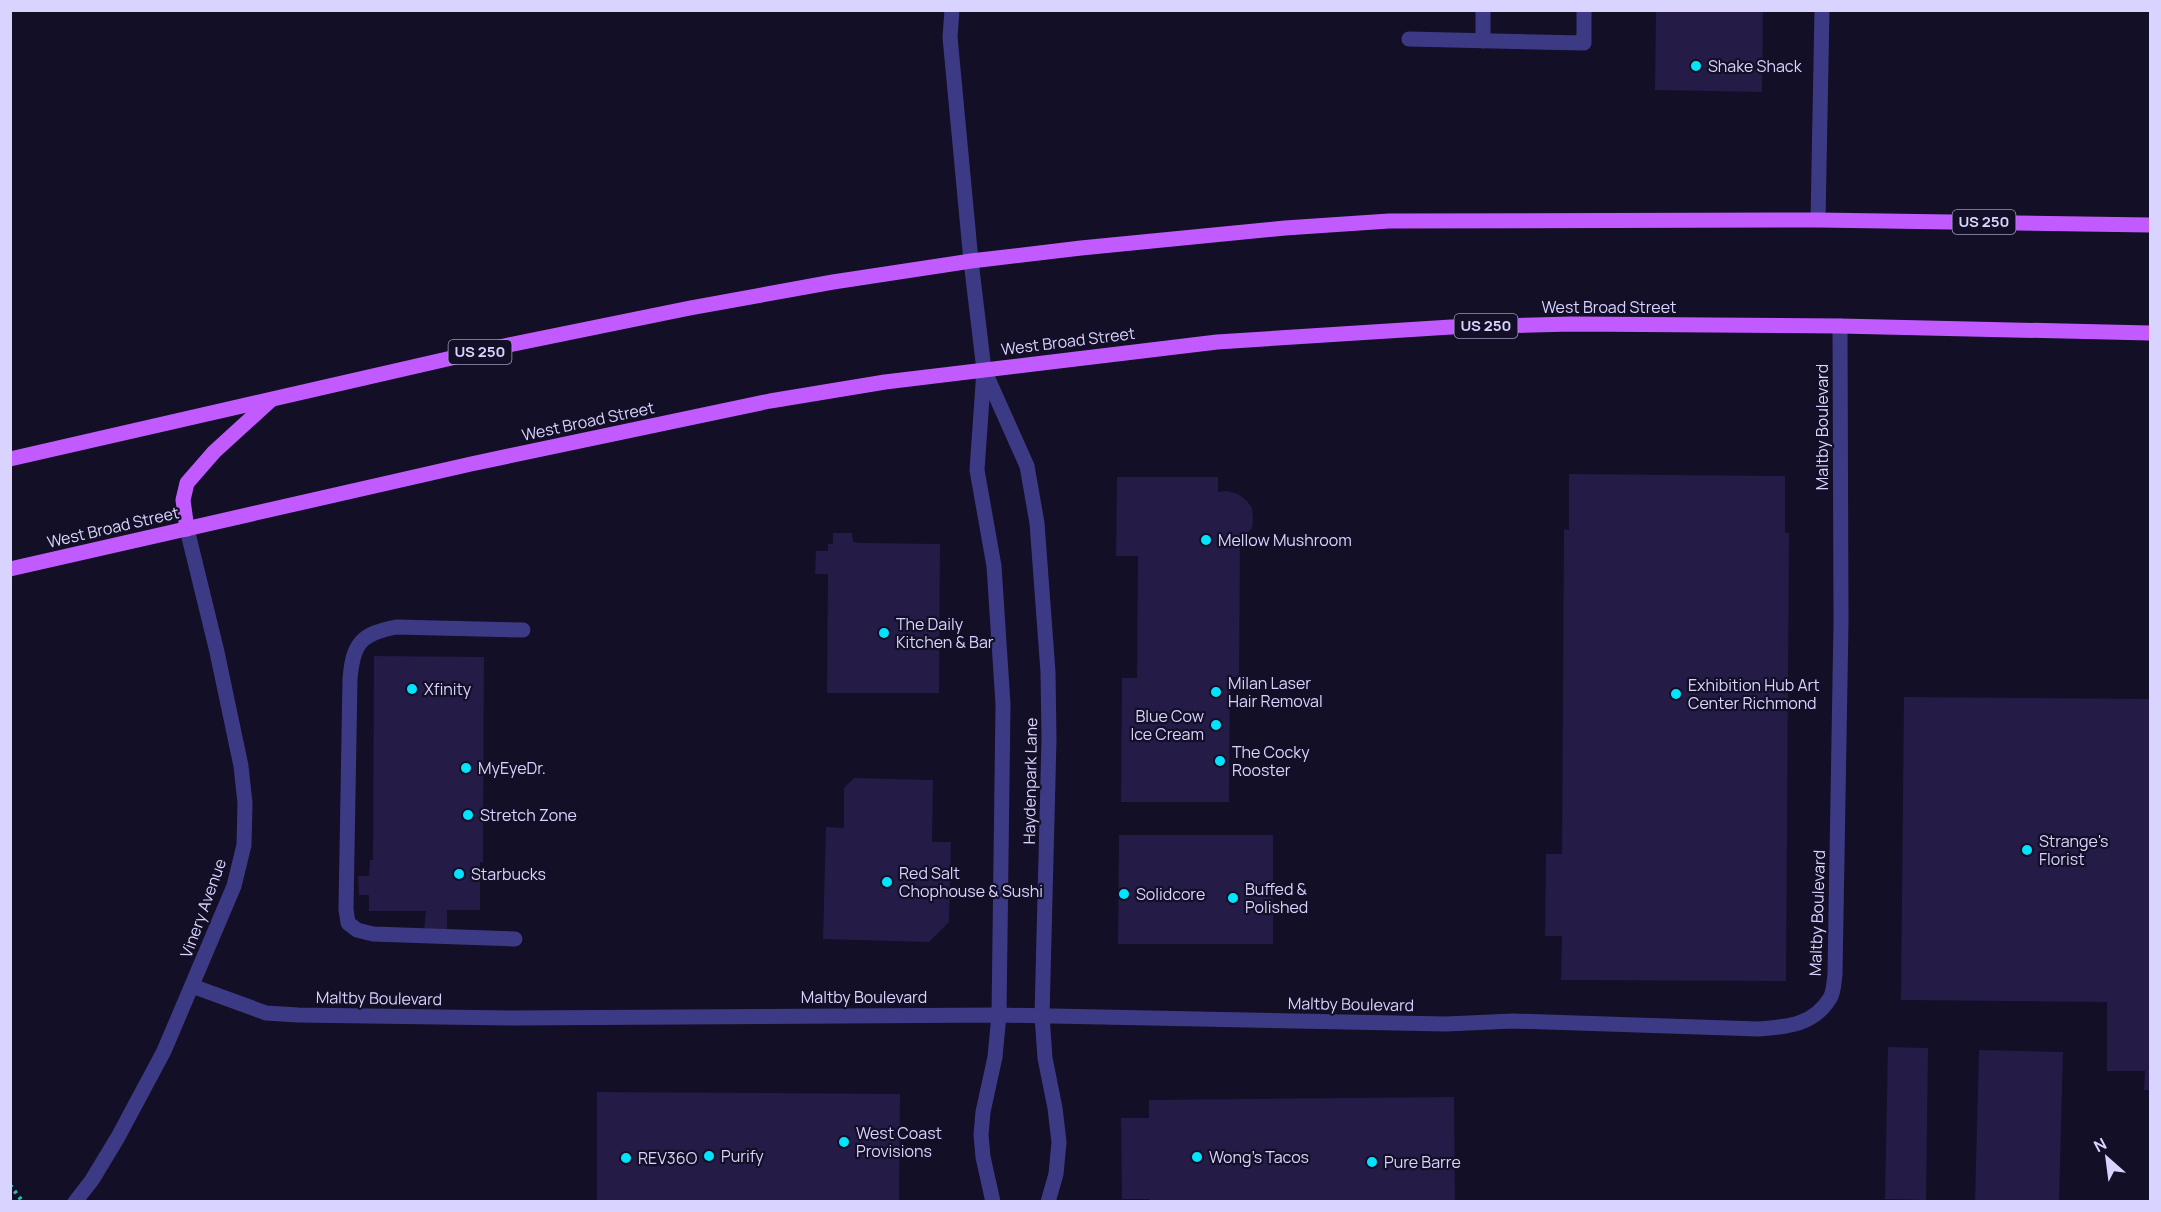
<svg xmlns="http://www.w3.org/2000/svg" width="2161" height="1212" font-family="Manrope,sans-serif">
<style>
.building{fill:#241b47}
.lines{fill:none;stroke-linecap:round;stroke-linejoin:round}
.path{stroke:#2fb8b0;stroke-width:4;stroke-dasharray:3 4.5;stroke-linecap:butt}
.service{stroke:#3d3a85;stroke-width:15}
.minor{stroke:#3d3a85;stroke-width:15}
.primary{stroke:#c25bff;stroke-width:15}
.poi-dot{fill:#00e5ff;stroke:#130f26;stroke-width:2}
.labels{text-anchor:middle;stroke-width:4.5;stroke-linejoin:round;paint-order:stroke}
.shield{fill:#130f26;stroke:#9e99be;stroke-width:1.5}
.shield-label{font-size:15px;font-weight:bold;fill:#d9d4ff}
.poi-label{font-size:16px;fill:#d9d4ff;stroke:#130f26;text-anchor:start}
.street-label{font-size:16px;fill:#d9d4ff;stroke:#130f26}
</style>
<rect width="100%" height="100%" fill="#130f26"/>
<!-- building -->
<g class="building">
<polygon points="1656,10 1763,10 1762,92 1655,90"/>
<polygon points="1569,474 1785,476 1785,533 1789,533 1786,981 1561,980 1562,936 1545,936 1546,854 1562,854 1564,529 1569,530"/>
<polygon points="1117,477 1218,477 1218,492 1227,491 1238,494 1247,501 1252,508 1253,519 1252,528 1240,541 1239,677 1230,677 1229,802 1121,802 1122,678 1137,678 1138,556 1116,556"/>
<polygon points="833,533 852,533 853,542 862,543 940,544 939,693 827,693 828,574 815,574 816,551 828,551 828,544 833,544"/>
<polygon points="374,656 484,657 483,862 480,862 480,910 447,910 447,930 424,930 426,911 369,911 369,895 359,895 358,876 369,876 370,860 373,860"/>
<polygon points="1904,697 2150,699 2150,1090 2144,1090 2145,1071 2107,1071 2107,1002 1901,1000"/>
<polygon points="854,778 933,780 932,842 951,842 949,922 929,942 823,939 826,827 844,828 844,788"/>
<polygon points="1119,835 1273,835 1273,944 1118,944"/>
<polygon points="1888,1047 1928,1048 1926,1200 1885,1199"/>
<polygon points="1979,1050 2063,1052 2059,1202 1975,1202"/>
<polygon points="597,1092 900,1094 899,1202 597,1202"/>
<polygon points="1454,1097 1455,1202 1150,1202 1149,1199 1122,1199 1121,1118 1149,1118 1149,1100"/>
</g>
<g class="lines">
<!-- path -->
<polyline class="path" points="10,1185 23,1202"/>
<!-- service -->
<g class="service">
<polyline points="952,10 950,37 971,261"/>
<polyline points="1409,39 1584,43 1584,10"/>
<polyline points="1483,41 1483,10"/>
<polyline points="1818,220 1822,10"/>
<path d="M515,939L373,934L357,930L348,923L346,909L350,679C353,643 361,634 396,627L523,630"/>
<path d="M192,986L266,1013L298,1015L514,1018L999,1015L1446,1024L1513,1021L1759,1029C1787,1027 1814,1025 1830,998C1834,992 1834,981 1835,974L1841,622L1840,326"/>
</g>
<!-- minor -->
<g class="minor">
<polyline points="971,261 984,370 977,470 994,566 1003,704 999,1015 995,1057 983,1112 981,1135 983,1157 993,1202"/>
<polyline points="985,372 1027,466 1037,523 1048,672 1049,739 1042,1016 1045,1058 1055,1108 1059,1142 1056,1174 1048,1202"/>
<polyline points="75,1202 92,1180 118,1137 164,1051 234,886 244,845 245,803 241,766 217,652 187,529"/>
</g>
<!-- primary -->
<g class="primary">
<polyline points="10,459 504,346 690,308 833,282 971,261 1081,248 1285,228 1389,221 1818,220 2150,225"/>
<polyline points="187,529 183,500 187,483 214,452 271,400"/>
<polyline points="10,569 471,464 770,401 885,382 1217,342 1451,327 1572,324 1840,326 2150,333"/>
</g>
</g>
<!-- markers -->
<g class="poi-dot">
<circle cx="1696" cy="66" r="6"/>
<circle cx="1206" cy="540" r="6"/>
<circle cx="884" cy="633" r="6"/>
<circle cx="412" cy="689" r="6"/>
<circle cx="1216" cy="692" r="6"/>
<circle cx="1676" cy="694" r="6"/>
<circle cx="1216" cy="725" r="6"/>
<circle cx="1220" cy="761" r="6"/>
<circle cx="466" cy="768" r="6"/>
<circle cx="468" cy="815" r="6"/>
<circle cx="2027" cy="850" r="6"/>
<circle cx="459" cy="874" r="6"/>
<circle cx="887" cy="882" r="6"/>
<circle cx="1124" cy="894" r="6"/>
<circle cx="1233" cy="898" r="6"/>
<circle cx="844" cy="1142" r="6"/>
<circle cx="709" cy="1156" r="6"/>
<circle cx="1197" cy="1157" r="6"/>
<circle cx="626" cy="1158" r="6"/>
<circle cx="1372" cy="1162" r="6"/>
</g>
<g class="labels">
<!-- shield labels -->
<g class="shield">
<rect x="1952.5" y="210" width="63" height="24" rx="4.5"/>
<rect x="1454.5" y="314" width="63" height="24" rx="4.5"/>
<rect x="448.5" y="340" width="63" height="24" rx="4.5"/>
</g>
<g class="shield-label">
<text x="1984" y="227">US 250</text>
<text x="1486" y="331">US 250</text>
<text x="480" y="357">US 250</text>
</g>
<!-- poi labels -->
<g class="poi-label">
<text x="1708" y="72">Shake Shack</text>
<text x="1218" y="546">Mellow Mushroom</text>
<text x="896" y="630">The Daily<tspan x="896" dy="18">Kitchen &amp; Bar</tspan></text>
<text x="1228" y="689">Milan Laser<tspan x="1228" dy="18">Hair Removal</tspan></text>
<text x="1688" y="691">Exhibition Hub Art<tspan x="1688" dy="18">Center Richmond</tspan></text>
<text x="424" y="695">Xfinity</text>
<text x="1204" y="722" text-anchor="end">Blue Cow<tspan x="1204" dy="18">Ice Cream</tspan></text>
<text x="1232" y="758">The Cocky<tspan x="1232" dy="18">Rooster</tspan></text>
<text x="478" y="774">MyEyeDr.</text>
<text x="480" y="821">Stretch Zone</text>
<text x="2039" y="847">Strange's<tspan x="2039" dy="18">Florist</tspan></text>
<text x="899" y="879">Red Salt<tspan x="899" dy="18">Chophouse &amp; Sushi</tspan></text>
<text x="471" y="880">Starbucks</text>
<text x="1245" y="895">Buffed &amp;<tspan x="1245" dy="18">Polished</tspan></text>
<text x="1136" y="900">Solidcore</text>
<text x="856" y="1139">West Coast<tspan x="856" dy="18">Provisions</tspan></text>
<text x="721" y="1162">Purify</text>
<text x="1209" y="1163">Wong's Tacos</text>
<text x="638" y="1164">REV36O</text>
<text x="1384" y="1168">Pure Barre</text>
</g>
<!-- street labels -->
<g class="street-label">
<text x="1609" y="313">West Broad Street</text>
<text transform="translate(1068 341) rotate(-7)" y="6">West Broad Street</text>
<text transform="translate(588 421) rotate(-12)" y="6">West Broad Street</text>
<text transform="translate(1822 427) rotate(-90)" y="6">Maltby Boulevard</text>
<text transform="translate(113 527) rotate(-13)" y="6">West Broad Street</text>
<text transform="translate(1030 781) rotate(-89)" y="6">Haydenpark Lane</text>
<text transform="translate(203 908) rotate(-70)" y="6">Vinery Avenue</text>
<text transform="translate(1817 913) rotate(-88)" y="6">Maltby Boulevard</text>
<text x="864" y="1003">Maltby Boulevard</text>
<text transform="translate(379 998) rotate(1)" y="6">Maltby Boulevard</text>
<text transform="translate(1351 1004) rotate(1)" y="6">Maltby Boulevard</text>
</g>
</g>
<!-- border -->
<rect width="2161" height="1212" fill="none" stroke="#d9d4ff" stroke-width="24"/>
<!-- north arrow -->
<g transform="translate(2107 1158) rotate(332)" stroke="#130f26" stroke-width="4.5" paint-order="stroke">
<path d="M0-4.5L10 22L0 15L-10 22Z" fill="#d9d4ff"/>
<text y="-9" font-size="16" font-weight="bold" text-anchor="middle" fill="#d9d4ff">N</text>
</g>
</svg>
